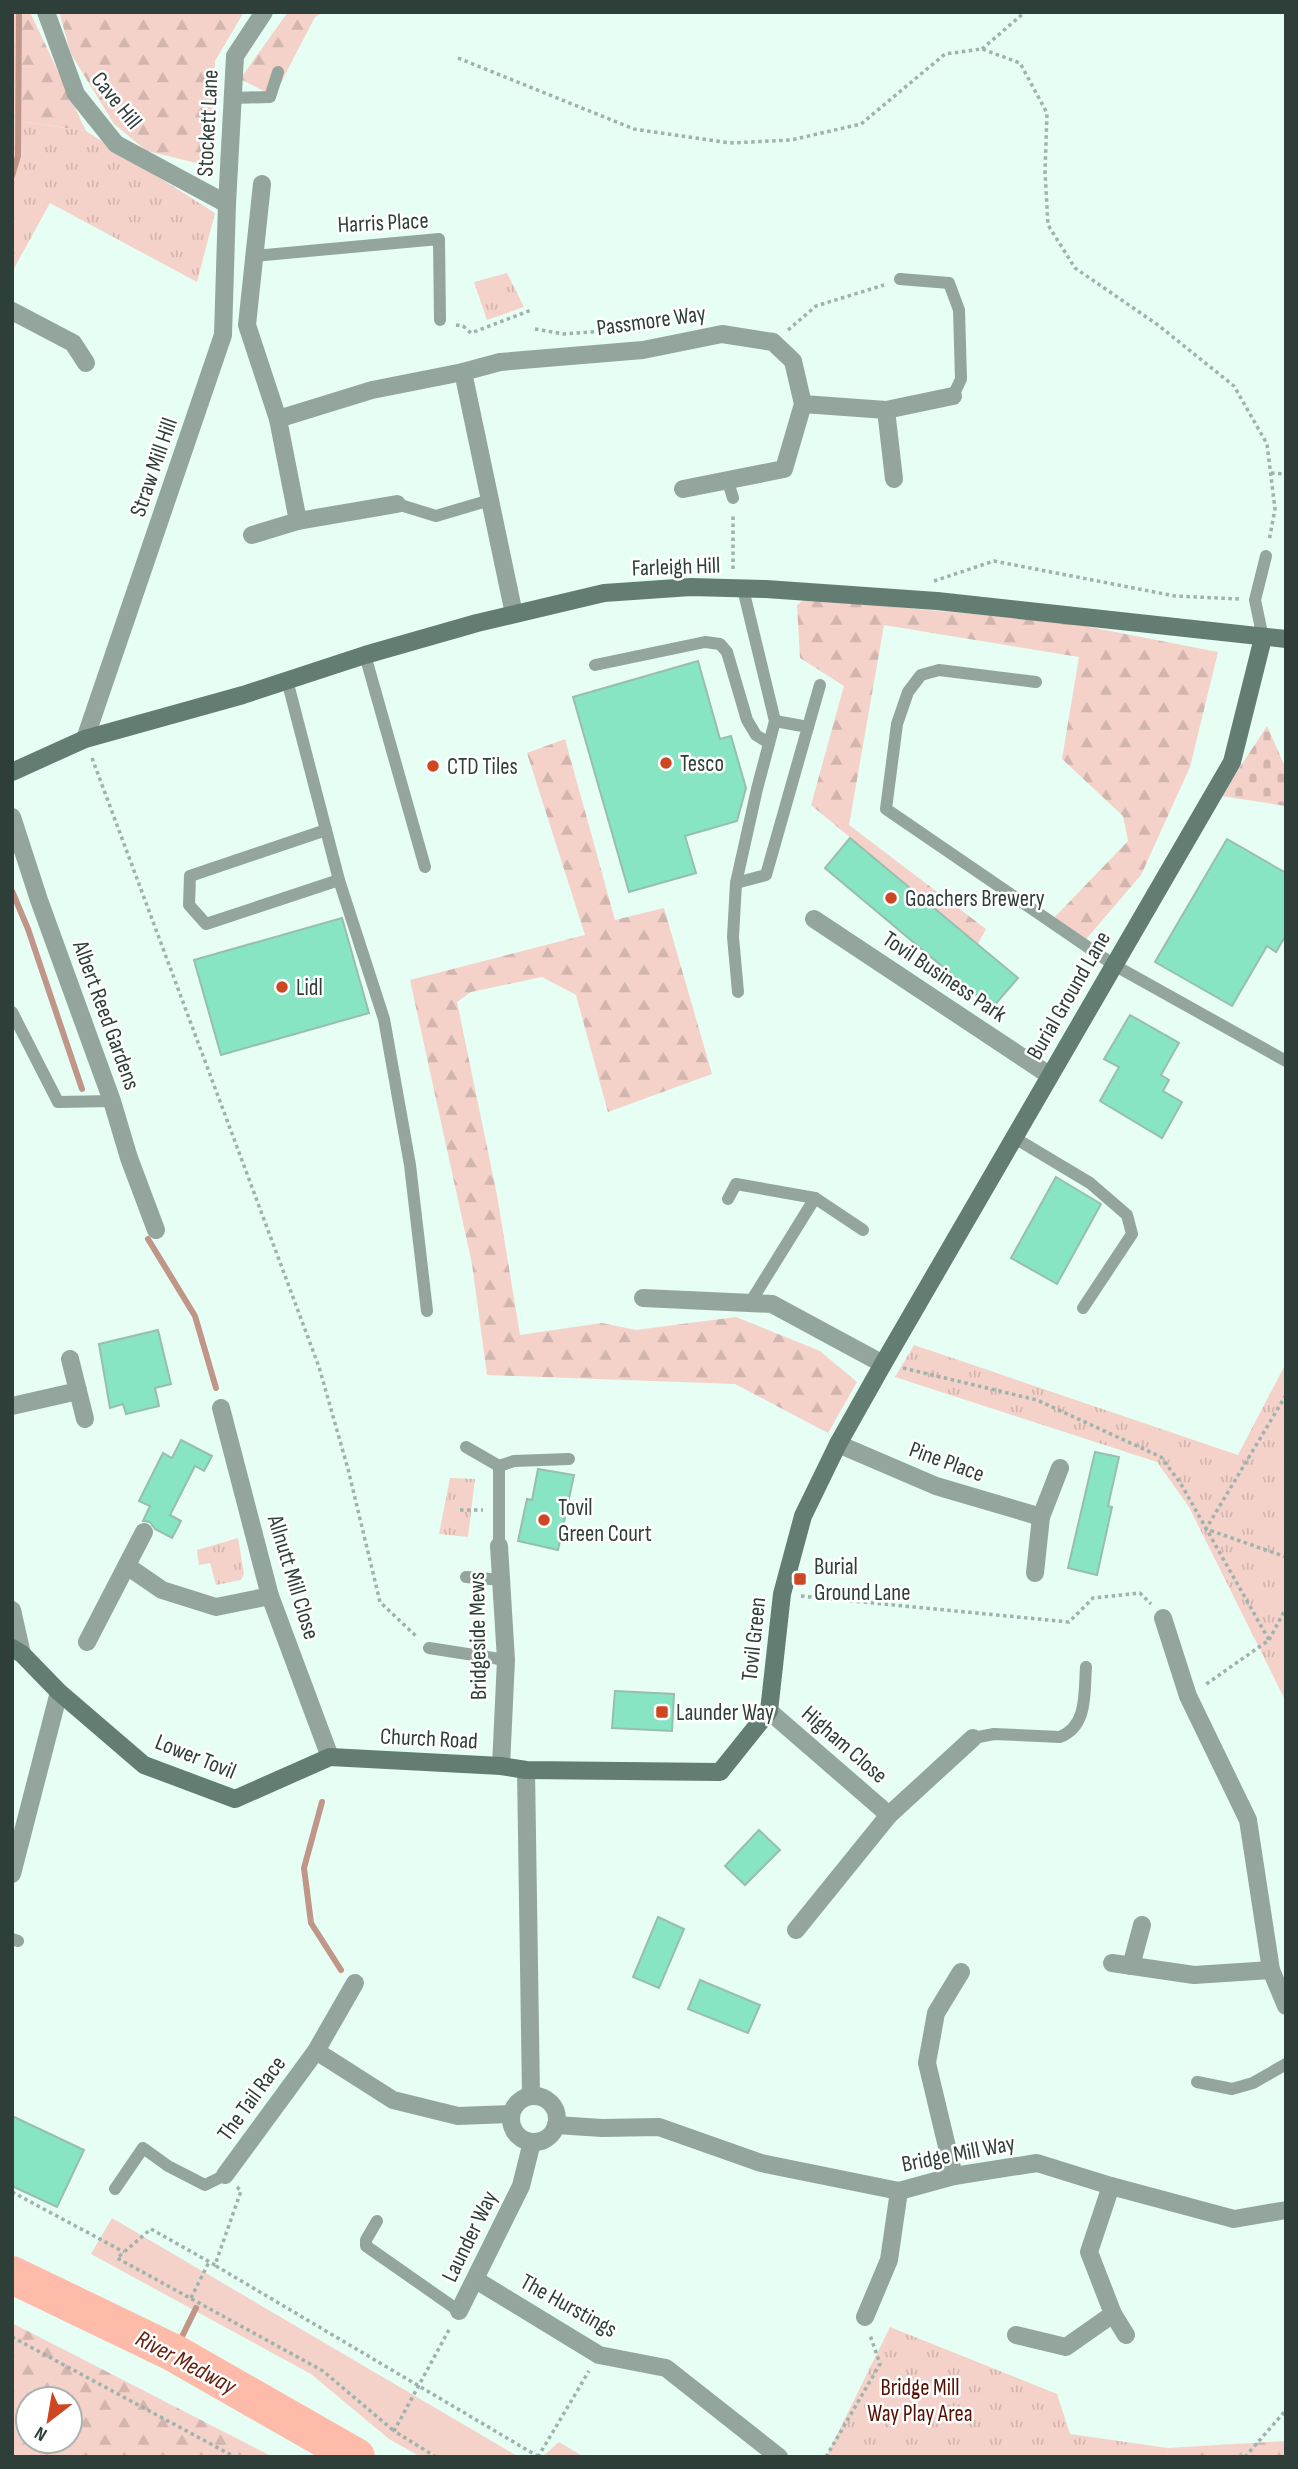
<svg xmlns="http://www.w3.org/2000/svg" width="1298" height="2469" font-family="'Sofia Sans Condensed',sans-serif">
<style>
.green{fill:#f4d2ca}
.forest{fill:url(#forest-firs);fill-rule:evenodd}
.cemetery{fill:url(#cemetery-stones)}
.park{fill:url(#park-tufts)}
.lines{fill:none;stroke-linecap:round;stroke-linejoin:round}
.stream{stroke:#c09688;stroke-width:6}
.river{stroke:#febbaa;stroke-width:38}
.building{fill:#87e5c4;stroke:#97beaf;stroke-width:2}
.path{stroke:#9eb3ab;stroke-width:3.5;stroke-dasharray:3.5 3.5;stroke-linecap:butt}
.lane{stroke:#94a59e;stroke-width:12}
.street{stroke:#94a59e;stroke-width:18}
.secondary{stroke:#647d73;stroke-width:18}
.poi-dot{fill:#cf4622;stroke:#fff;stroke-width:2.5}
.labels{text-anchor:middle;stroke-width:5;stroke-linejoin:round;paint-order:stroke}
.street-label{font-size:23px;fill:#2e3e38;stroke:#fff}
.poi-label{font-size:23px;fill:#2e3e38;stroke:#fff;text-anchor:start}
.park-label{font-size:23px;fill:#550e00;stroke:#fff}
.water-label{font-size:24px;font-style:italic;fill:#68210f;stroke:#fff}
</style>
<defs>
<pattern id="forest-firs" width="22" height="20" patternUnits="userSpaceOnUse" patternTransform="scale(1.75)"><rect width="22" height="20" fill="#f4d2ca"/><path d="M5 1l3.5 6h-7zM16 11l3.5 6h-7z" fill="#d2b5ae"/></pattern>
<pattern id="cemetery-stones" width="16" height="16" patternUnits="userSpaceOnUse" patternTransform="scale(1.75)"><rect width="16" height="16" fill="#f4d2ca"/><path d="M2 7V4a2 2 0 0 1 4 0v3zM10 15v-3a2 2 0 0 1 4 0v3z" fill="#d2b5ae"/></pattern>
<pattern id="park-tufts" width="24" height="20" patternUnits="userSpaceOnUse" patternTransform="scale(1.75)"><rect width="24" height="20" fill="#f4d2ca"/><path d="M3 7l-1-3M5 7V3M7 7l1-3M15 17l-1-3M17 17v-4M19 17l1-3" fill="none" stroke="#d2b5ae"/></pattern>
</defs>
<rect width="100%" height="100%" fill="#e6fef4"/>
<!-- green -->
<g class="green">
<polygon points="112,2218 519,2457 421,2457 389,2439 311,2374 91,2254"/>
<polygon points="559,2442 584,2457 542,2457"/>
</g>
<!-- forest -->
<g class="forest">
<polygon points="12,12 30,12 86,131 12,120"/>
<polygon points="59,12 244,12 215,61 209,166 147,151 114,124 71,54"/>
<polygon points="288,12 323,12 315,17 274,96 240,79"/>
<polygon points="805,599 1064,622 1218,652 1190,767 1141,875 1082,944 1049,923 1128,841 1123,816 1062,759 1079,657 884,625 849,825 986,929 978,944 811,805 844,686 800,658 797,605"/>
<polygon points="565,739 615,920 664,908 712,1074 608,1112 576,995 542,977 471,992 457,1002 497,1195 520,1335 602,1323 636,1330 736,1317 820,1351 857,1382 828,1433 735,1384 487,1375 472,1264 410,980 585,935 527,753"/>
<path d="M12,2323L273,2457H12ZM70,2399V2441H28V2399Z"/>
<polygon points="1286,2441 1286,2457 1166,2457 1168,2448"/>
</g>
<!-- cemetery -->
<polygon class="cemetery" points="1267,726 1286,769 1286,806 1221,796"/>
<!-- park -->
<g class="park">
<polygon points="12,120 86,131 215,213 197,282 50,203 12,272"/>
<polygon points="507,273 524,307 487,320 474,282"/>
<polygon points="914,1345 1238,1455 1286,1363 1286,1702 1189,1507 1157,1462 895,1377"/>
<polygon points="450,1478 475,1479 468,1537 439,1534"/>
<polygon points="238,1538 244,1574 241,1580 216,1585 210,1563 199,1565 197,1550"/>
<polygon points="890,2327 1057,2394 1070,2434 1168,2448 1166,2457 826,2457"/>
</g>
<g class="lines">
<!-- stream -->
<g class="stream">
<polyline points="12,176 18,156 19,12"/>
<polyline points="12,891 28,929 82,1089"/>
<polyline points="148,1239 195,1316 216,1388"/>
<polyline points="322,1802 304,1868 311,1923 341,1970"/>
<polyline points="174,2353 196,2308"/>
</g>
<!-- river -->
<polyline class="river" points="12,2275 174,2353 356,2457"/>
</g>
<!-- building -->
<g class="building">
<polygon points="698,661 720,739 731,736 746,788 737,821 685,836 696,873 629,892 573,697"/>
<polygon points="850,838 1018,978 992,1008 825,868"/>
<polygon points="1227,839 1286,873 1286,935 1276,952 1267,946 1232,1006 1155,962"/>
<polygon points="342,918 369,1013 221,1055 194,960"/>
<polygon points="1130,1015 1179,1043 1161,1075 1169,1080 1163,1091 1182,1102 1162,1138 1100,1101 1119,1067 1104,1059"/>
<polygon points="1056,1177 1101,1204 1057,1284 1011,1258"/>
<polygon points="158,1330 171,1384 155,1388 159,1406 126,1414 123,1404 110,1408 99,1344"/>
<polygon points="181,1440 212,1456 204,1471 195,1466 170,1515 181,1521 172,1538 155,1529 150,1522 143,1521 150,1506 139,1501 163,1453 172,1458"/>
<polygon points="1095,1452 1119,1457 1108,1506 1112,1507 1097,1575 1068,1568"/>
<polygon points="538,1469 574,1475 558,1550 518,1541 527,1499 532,1500"/>
<polygon points="615,1691 674,1694 672,1731 612,1728"/>
<polygon points="759,1830 780,1850 745,1885 725,1866"/>
<polygon points="658,1917 684,1929 659,1988 633,1977"/>
<polygon points="700,1980 760,2005 748,2033 688,2009"/>
<polygon points="12,2116 84,2150 57,2207 12,2186"/>
</g>
<g class="lines">
<!-- path -->
<g class="path">
<polyline points="1159,12 1180,12"/>
<polyline points="982,49 1025,12"/>
<polyline points="458,58 634,129 730,143 791,140 861,124 945,54 982,49 1020,63 1047,113 1045,172 1048,225 1075,268 1158,325 1234,386 1267,444 1275,509 1269,541"/>
<polyline points="456,325 463,326 471,333 531,310"/>
<polyline points="535,329 564,334 633,329 635,332"/>
<polyline points="788,330 816,306 884,285"/>
<polyline points="1271,473 1286,474"/>
<polyline points="733,569 733,514"/>
<polyline points="934,581 994,561 1175,596 1239,599"/>
<polyline points="92,758 319,1367 348,1469 380,1602 417,1637"/>
<polyline points="903,1368 1037,1400 1161,1457 1181,1484 1269,1640 1205,1685"/>
<polyline points="1286,1395 1206,1529 1286,1557"/>
<polyline points="460,1510 483,1510"/>
<polyline points="801,1596 1069,1622 1093,1598 1140,1593 1151,1604"/>
<polyline points="1269,1640 1286,1608"/>
<polyline points="237,2187 241,2191 215,2265 151,2229 117,2258 323,2371 394,2431"/>
<polyline points="12,2192 124,2252"/>
<polyline points="216,2266 539,2457"/>
<polyline points="191,2298 209,2262"/>
<polyline points="12,2337 235,2457"/>
<polyline points="436,2457 394,2431 450,2328"/>
<polyline points="538,2457 589,2371"/>
<polyline points="826,2457 880,2364 870,2335"/>
<polyline points="1245,2457 1286,2410"/>
</g>
<!-- lane -->
<g class="lane">
<polyline points="232,98 270,97 278,72"/>
<polyline points="253,256 439,239 440,320"/>
<polyline points="900,279 949,283 959,310 961,379 953,396"/>
<polyline points="728,482 733,498"/>
<polyline points="397,504 436,516 490,500"/>
<polyline points="1263,638 1255,600 1266,556"/>
<polyline points="365,655 425,867"/>
<polyline points="595,665 705,642 720,644 727,652 747,720 756,735 769,743"/>
<polyline points="287,680 339,880 384,1019 410,1165 427,1311"/>
<polyline points="1036,682 939,670 921,675 908,692 897,724 886,809 1114,965 1286,1061"/>
<polyline points="808,727 820,685"/>
<polyline points="326,830 190,876 189,905 206,924 339,880"/>
<polyline points="736,883 766,875 808,727 775,721"/>
<polyline points="738,992 733,937 736,883 757,789 775,721 743,589"/>
<polyline points="12,1012 58,1102 112,1101"/>
<polyline points="1013,1137 1090,1183 1127,1215 1132,1234 1083,1308"/>
<polyline points="815,1198 863,1230"/>
<polyline points="728,1199 736,1184 815,1198 750,1303"/>
<polyline points="466,1447 499,1466"/>
<polyline points="499,1546 499,1466 514,1461 569,1459"/>
<polyline points="466,1577 502,1580"/>
<polyline points="429,1648 506,1660"/>
<path d="M973,1738L994,1734L1060,1737C1088,1726 1084,1693 1086,1667"/>
<polyline points="12,1939 18,1941"/>
<polyline points="1197,2082 1232,2089 1253,2083 1286,2064"/>
<polyline points="115,2189 143,2148 168,2166 205,2185 225,2175"/>
<polyline points="377,2221 366,2240 366,2246 459,2311"/>
</g>
<!-- street -->
<g class="street">
<polyline points="46,12 76,94 116,144 227,204"/>
<polyline points="262,184 247,325 278,419 298,521"/>
<polyline points="12,311 73,343 86,363"/>
<polyline points="803,404 886,410 953,396"/>
<polyline points="886,410 894,479"/>
<polyline points="278,419 372,390 463,372"/>
<polyline points="252,535 298,521 397,504"/>
<polyline points="514,614 463,372 500,362 643,350 722,334 773,342 793,361 803,404 784,469 683,489"/>
<polyline points="85,739 223,335 227,204 235,56 264,12"/>
<polyline points="12,817 39,900 112,1101 129,1158 156,1230"/>
<polyline points="814,919 1049,1075"/>
<polyline points="643,1298 772,1304 883,1364"/>
<polyline points="78,1391 85,1419"/>
<polyline points="12,1406 78,1391 70,1359"/>
<polyline points="221,1408 270,1596 330,1757"/>
<polyline points="838,1444 936,1486 1041,1517"/>
<polyline points="499,1546 506,1660 501,1766"/>
<polyline points="127,1566 162,1590 216,1607 270,1596"/>
<polyline points="1035,1573 1041,1517 1060,1468"/>
<polyline points="12,1610 22,1654"/>
<polyline points="1163,1618 1188,1696 1248,1820 1271,1970 1286,2006"/>
<polyline points="87,1642 144,1532"/>
<polyline points="769,1711 889,1815"/>
<polyline points="526,1770 531,2095"/>
<polyline points="12,1874 59,1692"/>
<polyline points="796,1930 889,1815 973,1738"/>
<polyline points="1112,1963 1194,1975 1271,1970"/>
<polyline points="1131,1966 1142,1925"/>
<polyline points="316,2051 393,2100 458,2116 511,2114"/>
<circle cx="534" cy="2119" r="23"/>
<polyline points="556,2125 602,2128 659,2127 761,2163 899,2191 954,2176 1037,2163 1111,2186 1234,2219 1286,2210"/>
<polyline points="225,2175 316,2051 355,1983"/>
<polyline points="954,2176 927,2063 936,2013 961,1972"/>
<polyline points="1111,2186 1089,2252 1113,2314 1126,2335"/>
<polyline points="476,2280 599,2355 666,2368 779,2457"/>
<polyline points="459,2311 521,2186 532,2142"/>
<polyline points="865,2317 889,2260 899,2191"/>
<polyline points="1016,2335 1066,2347 1113,2314"/>
</g>
<!-- secondary -->
<g class="secondary">
<polyline points="12,772 85,739 243,695 365,655 477,623 604,593 691,587 766,589 937,601 1286,639"/>
<polyline points="12,1648 22,1654 59,1692 144,1765 235,1799 330,1757 501,1766 526,1770 720,1772 769,1711 782,1594 803,1516 838,1444 883,1364 1232,762 1263,638"/>
</g>
</g>
<!-- markers -->
<g class="poi-dot">
<circle cx="666" cy="763" r="7"/>
<circle cx="433" cy="766" r="7"/>
<circle cx="891" cy="898" r="7"/>
<circle cx="282" cy="987" r="7"/>
<circle cx="544" cy="1520" r="7"/>
<rect x="793" y="1572" width="14" height="14" rx="3.5"/>
<rect x="655" y="1705" width="14" height="14" rx="3.5"/>
</g>
<g class="labels">
<!-- street labels -->
<g class="street-label">
<text transform="translate(117 100) rotate(51)" y="8">Cave Hill</text>
<text transform="translate(207 123) rotate(-87)" y="8">Stockett Lane</text>
<text transform="translate(383 222) rotate(-3)" y="8">Harris Place</text>
<text transform="translate(651 320) rotate(-8)" y="8">Passmore Way</text>
<text transform="translate(153 467) rotate(-71)" y="8">Straw Mill Hill</text>
<text transform="translate(676 566) rotate(-2)" y="8">Farleigh Hill</text>
<text transform="translate(945 976) rotate(34)" y="8">Tovil Business Park</text>
<text transform="translate(1068 995) rotate(-60)" y="8">Burial Ground Lane</text>
<text transform="translate(107 1015) rotate(70)" y="8">Albert Reed Gardens</text>
<text transform="translate(947 1461) rotate(20)" y="8">Pine Place</text>
<text transform="translate(294 1577) rotate(73)" y="8">Allnutt Mill Close</text>
<text transform="translate(477 1636) rotate(-91)" y="8">Bridgeside Mews</text>
<text transform="translate(753 1639) rotate(-84)" y="8">Tovil Green</text>
<text transform="translate(429 1738) rotate(3)" y="8">Church Road</text>
<text transform="translate(845 1744) rotate(41)" y="8">Higham Close</text>
<text transform="translate(196 1756) rotate(22)" y="8">Lower Tovil</text>
<text transform="translate(251 2098) rotate(-54)" y="8">The Tail Race</text>
<text transform="translate(958 2153) rotate(-11)" y="8">Bridge Mill Way</text>
<text transform="translate(469 2236) rotate(-64)" y="8">Launder Way</text>
<text transform="translate(569 2305) rotate(29)" y="8">The Hurstings</text>
</g>
<!-- poi labels -->
<g class="poi-label">
<text x="680" y="771">Tesco</text>
<text x="447" y="774">CTD Tiles</text>
<text x="905" y="906">Goachers Brewery</text>
<text x="296" y="995">Lidl</text>
<text x="558" y="1515">Tovil<tspan x="558" dy="26">Green Court</tspan></text>
<text x="814" y="1574">Burial<tspan x="814" dy="26">Ground Lane</tspan></text>
<text x="676" y="1720">Launder Way</text>
</g>
<!-- park labels -->
<g class="park-label">
<text x="920" y="2395">Bridge Mill<tspan x="920" dy="26">Way Play Area</tspan></text>
</g>
<!-- water labels -->
<g class="water-label">
<text transform="translate(186 2362) rotate(28)" y="8">River Medway</text>
</g>
</g>
<!-- border -->
<rect width="1298" height="2469" fill="none" stroke="#2e3e38" stroke-width="28"/>
<!-- north arrow -->
<g transform="translate(49 2420) rotate(211)"><circle r="33" fill="#ffffff" stroke="#abb2af" stroke-width="2"/>
<path d="M0-5L12 26L0 18L-12 26Z" fill="#cf4622"/>
<text y="-10" font-size="19" font-weight="bold" text-anchor="middle" fill="#2e3e38">N</text>
</g>
</svg>
